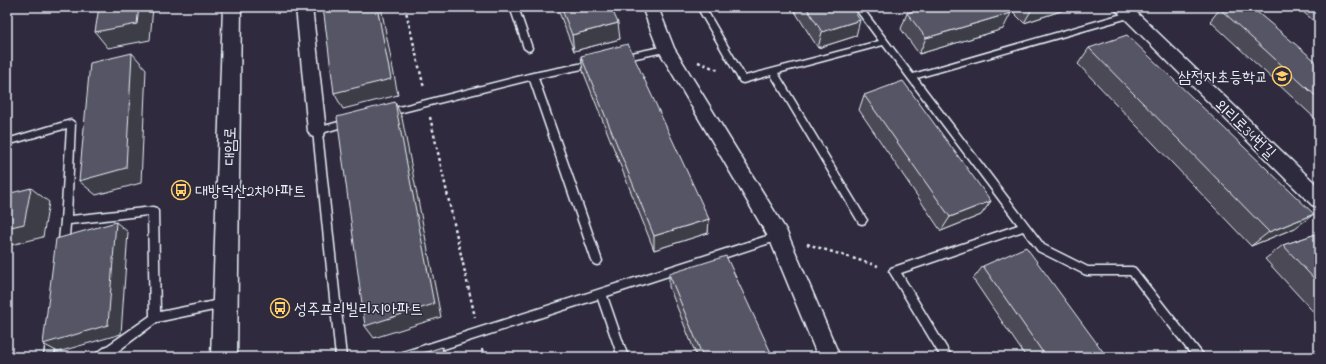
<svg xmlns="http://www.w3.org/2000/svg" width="1326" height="364" font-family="'Indie Flower','Poor Story',sans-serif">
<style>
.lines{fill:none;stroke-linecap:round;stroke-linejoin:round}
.service-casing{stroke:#e8f1f8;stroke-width:3}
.minor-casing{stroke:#e8f1f8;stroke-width:3}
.tertiary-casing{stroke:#e8f1f8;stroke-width:3}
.path{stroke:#e8f1f8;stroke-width:2.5;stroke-dasharray:3 3;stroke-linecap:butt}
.service{fill:#2f2a3d;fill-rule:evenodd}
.minor{fill:#2f2a3d;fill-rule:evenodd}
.tertiary{fill:#2f2a3d;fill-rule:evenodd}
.wall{fill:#4b4957;stroke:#e8f1f8}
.shaded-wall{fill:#3d3c47;stroke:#e8f1f8}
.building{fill:#575565;stroke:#e8f1f8}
.labels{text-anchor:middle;stroke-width:3;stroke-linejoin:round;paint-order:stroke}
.poi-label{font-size:16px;fill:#e8f1f8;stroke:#2f2a3d;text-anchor:start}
.street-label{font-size:16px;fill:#e8f1f8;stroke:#2f2a3d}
</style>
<rect width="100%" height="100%" fill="#2f2a3d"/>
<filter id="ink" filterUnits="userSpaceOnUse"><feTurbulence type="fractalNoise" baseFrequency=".025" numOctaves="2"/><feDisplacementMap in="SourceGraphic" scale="8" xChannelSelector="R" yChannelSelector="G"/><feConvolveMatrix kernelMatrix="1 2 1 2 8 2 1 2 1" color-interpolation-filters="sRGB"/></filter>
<g filter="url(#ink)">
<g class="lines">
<defs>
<g id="service">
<polygon points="510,7 518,7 532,48 531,50 528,51 524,48"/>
<polygon points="697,7 705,7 745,76 879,41 854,7 862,7 913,74 1129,12 1132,13 1132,17 917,78 1044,245 1088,267 1132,267 1135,268 1205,357 1193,357 1130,275 1087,275 1084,274 1038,251 1023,231 901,273 952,357 941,357 891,274 889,271 891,268 1018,225 883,45 778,73 865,217 867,220 865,223 862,224 859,223 771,75 743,83 740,82"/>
<polygon points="666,46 670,49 669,51 622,61 618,58 622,55"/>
<polygon points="594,61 598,64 597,66 538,78 602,261 600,264 597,265 594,264 592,261 530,80 387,116 383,113 387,110 533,73"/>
<polygon points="349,119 352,120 353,122 352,124 322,133 346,357 336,357 313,131 314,129"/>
<polygon points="71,120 75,123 71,216 153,207 156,208 158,211 160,312 224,299 228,301 229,304 228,307 157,322 110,357 96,357 97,353 150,316 148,215 70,224 68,249 66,252 63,253 60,252 58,249 61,221 67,128 7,145 7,139"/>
<polygon points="779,232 782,233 784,236 782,239 607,296 628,357 618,357 598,299 419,357 398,357 399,353 403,352"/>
<polygon points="51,332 55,334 56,337 54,357 44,357 47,334"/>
</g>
<g id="minor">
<polygon points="296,7 312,7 326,131 323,136 317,138 311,136 308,131"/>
<polygon points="642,7 658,7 674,48 786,230 840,357 818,357 770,240 658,49"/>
<polygon points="1113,7 1131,7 1319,187 1319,207 1312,205"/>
</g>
<polygon id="tertiary" points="223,7 241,7 237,357 211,357"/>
</defs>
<!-- service casing -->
<use href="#service" class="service-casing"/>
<!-- minor casing -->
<use href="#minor" class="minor-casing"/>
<!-- tertiary casing -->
<use href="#tertiary" class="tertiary-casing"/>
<!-- path -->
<g class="path">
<polyline points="405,7 424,88"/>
<polyline points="698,62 718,70"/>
<polyline points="430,117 475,317"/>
<polyline points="807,244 878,266"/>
<polyline points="482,349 484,357"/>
</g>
<!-- service -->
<use href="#service" class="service"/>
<!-- minor -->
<use href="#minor" class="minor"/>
<!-- tertiary -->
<use href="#tertiary" class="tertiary"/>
</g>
<!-- wall -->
<g class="wall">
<polygon points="557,7 611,7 620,39 574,51"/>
<polygon points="792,7 851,7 856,36 818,48"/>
<polygon points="1008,7 1073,7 1024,23"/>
<polygon points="1297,7 1319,7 1319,25"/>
<polygon points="1220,9 1319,64 1319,122 1210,21"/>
<polygon points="907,13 1003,29 919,54 901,29"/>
<polygon points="1089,48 1295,228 1251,246 1078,64"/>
<polygon points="581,56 709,219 708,233 654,250 583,71"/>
<polygon points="864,95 991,201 981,215 941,231 859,110"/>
<polygon points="1319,233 1319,318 1265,259 1283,245"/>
<polygon points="983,266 1107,357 1026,357 973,279"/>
<polygon points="669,274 773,357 697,357 669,287"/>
</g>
<!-- shaded-wall -->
<g class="shaded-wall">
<polygon points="139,7 153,7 150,40 108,48 95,32"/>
<polygon points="377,7 381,7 398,95 343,109 334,93"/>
<polygon points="1037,7 1073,7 1024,23 1032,9"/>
<polygon points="1011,13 1003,29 919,54 926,38"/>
<polygon points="860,20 856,36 818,48 822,32"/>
<polygon points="618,23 620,39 574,51 572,35"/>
<polygon points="132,53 146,69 141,183 96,195 79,181"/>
<polygon points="395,102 402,118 441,317 374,338 365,326"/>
<polygon points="31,188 49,202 43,237 7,246 7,228"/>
<polygon points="991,201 981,215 941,231 950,217"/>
<polygon points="1314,214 1295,228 1251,246 1269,232"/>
<polygon points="709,219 708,233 654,250 654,236"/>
<polygon points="116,222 128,232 121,334 58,352 43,344"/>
<polygon points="442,347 448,357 444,357"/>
</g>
<!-- building -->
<g class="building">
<polygon points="99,7 139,7 137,24 95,32"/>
<polygon points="323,7 377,7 391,79 334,93"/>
<polygon points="561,7 611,7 618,23 572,35"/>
<polygon points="806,7 851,7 860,20 822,32"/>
<polygon points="925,7 1005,7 1011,13 926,38 907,13"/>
<polygon points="1030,7 1037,7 1032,9"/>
<polygon points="1226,7 1251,7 1319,64 1319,99 1220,9"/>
<polygon points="1127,35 1314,214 1269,232 1089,48"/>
<polygon points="628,44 709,219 654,236 581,56"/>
<polygon points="132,53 126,168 79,181 90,63"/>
<polygon points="903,81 991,201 950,217 864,95"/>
<polygon points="395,102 434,304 365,326 337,117"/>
<polygon points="31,188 24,224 7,228 7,194"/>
<polygon points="116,222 108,325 43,344 56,239"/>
<polygon points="1319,233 1319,284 1283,245"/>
<polygon points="1026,247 1107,357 1046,357 983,266"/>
<polygon points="726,256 773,357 703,357 669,274"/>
<polygon points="442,347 444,357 411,357"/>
</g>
</g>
<!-- icons -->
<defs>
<symbol id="school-ring" viewBox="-11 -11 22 22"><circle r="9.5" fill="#2f2a3d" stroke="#ffd166" stroke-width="1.5"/><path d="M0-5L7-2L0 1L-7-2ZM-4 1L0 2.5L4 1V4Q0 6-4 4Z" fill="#ffd166"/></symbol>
<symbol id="bus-ring" viewBox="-11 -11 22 22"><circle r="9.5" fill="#2f2a3d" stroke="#ffd166" stroke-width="1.5"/><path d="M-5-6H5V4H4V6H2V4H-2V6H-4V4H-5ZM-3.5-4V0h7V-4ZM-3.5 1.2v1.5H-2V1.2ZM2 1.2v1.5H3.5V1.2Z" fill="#ffd166"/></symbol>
</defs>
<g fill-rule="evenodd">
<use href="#school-ring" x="1271" y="65" width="22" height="22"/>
<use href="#bus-ring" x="170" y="179" width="22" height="22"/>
<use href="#bus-ring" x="269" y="297" width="22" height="22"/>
</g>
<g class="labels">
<!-- poi labels -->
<g class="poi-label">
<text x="1268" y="82" text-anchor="end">삼정자초등학교</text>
<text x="195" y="196">대방덕산2차아파트</text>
<text x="294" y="314">성주프리빌리지아파트</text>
</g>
<!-- street labels -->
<g class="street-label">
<text transform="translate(1246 128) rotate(44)" y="6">외리로34번길</text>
<text transform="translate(229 146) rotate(-89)" y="6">대암로</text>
</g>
</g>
<!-- margin -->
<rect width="1326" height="364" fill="none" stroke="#2f2a3d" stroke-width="24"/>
<rect x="12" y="12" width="1302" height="340" fill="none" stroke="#e8f1f8" stroke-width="1.5" filter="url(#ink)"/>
</svg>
